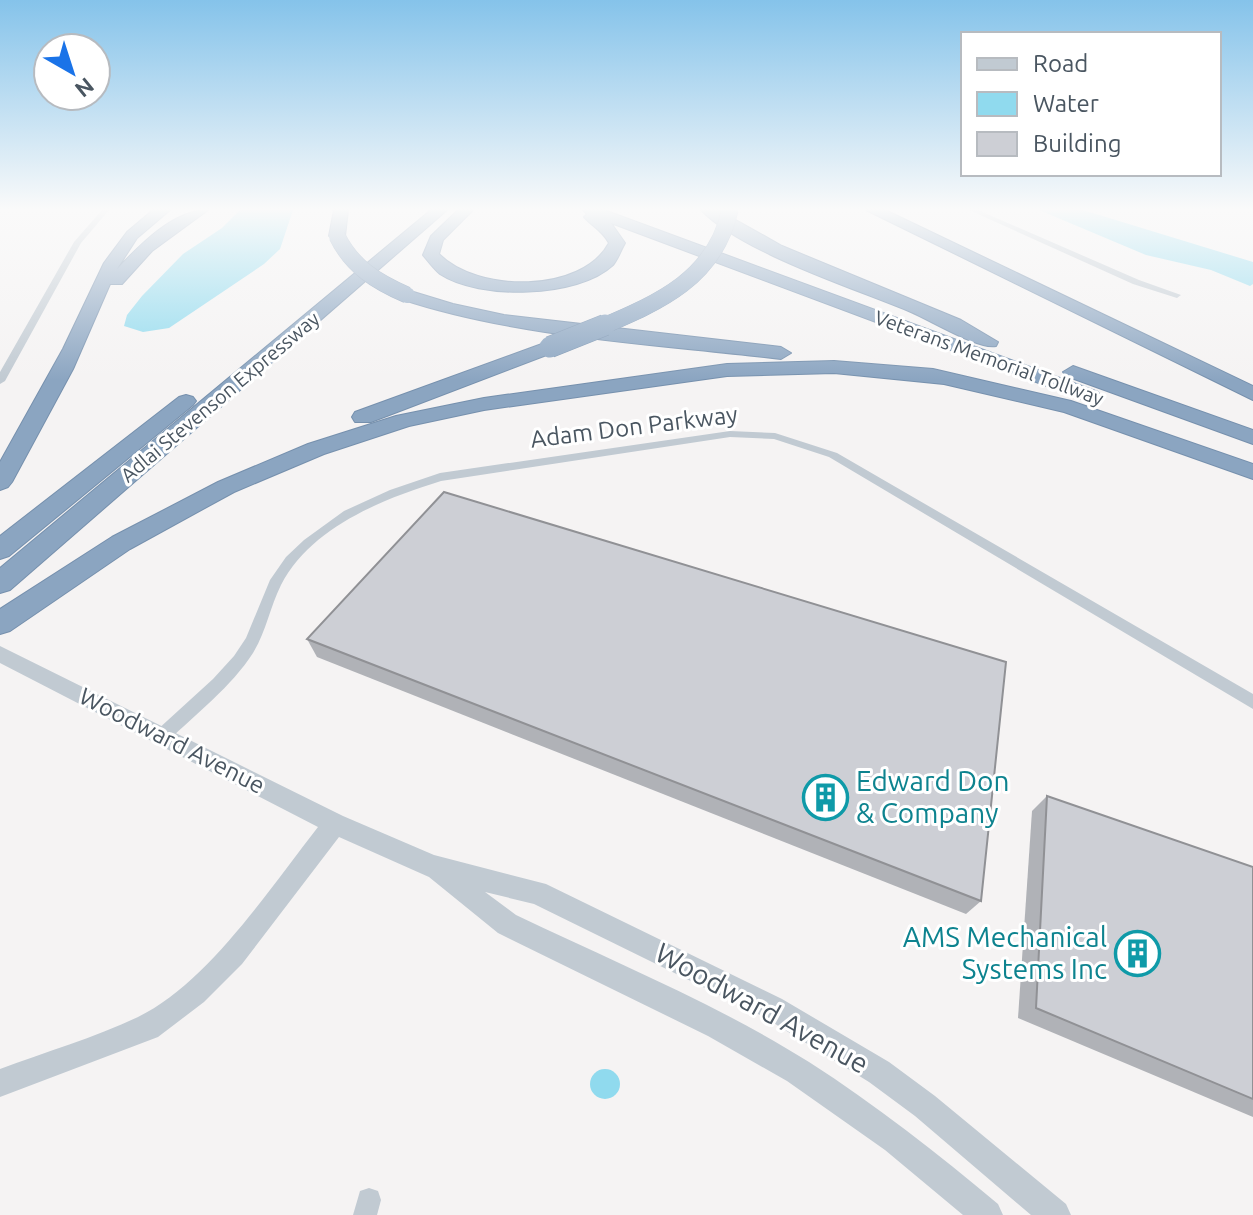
<svg xmlns="http://www.w3.org/2000/svg" width="1253" height="1215" font-family="Ubuntu,sans-serif">
<style>
.water{fill:#90daee}
.lines{fill:none;stroke-linecap:round;stroke-linejoin:round}
.motorway-casing{stroke:#7690ad;stroke-width:2}
.minor{fill:#c1cad2;fill-rule:evenodd}
.tertiary{fill:#c1cad2;fill-rule:evenodd}
.motorway{fill:#8ba5c1;fill-rule:evenodd}
.motorway-bridge-far1-casing{stroke:#7690ad;stroke-width:17;stroke-linecap:butt}
.motorway-bridge-casing{stroke:#7690ad;stroke-width:22;stroke-linecap:butt}
.motorway-bridge-far1{stroke:#8ba5c1;stroke-width:16}
.motorway-bridge{stroke:#8ba5c1;stroke-width:21}
.wall{fill:#b0b2b7}
.building{fill:#cdcfd5;stroke:#909195;stroke-width:2}
.labels{text-anchor:middle;stroke-width:6;stroke-linejoin:round;paint-order:stroke}
.far-street-label{font-size:20px;fill:#4a5661;stroke:#fff}
.street-label{font-size:24px;fill:#4a5661;stroke:#fff}
.near-culture-label{font-size:28px;fill:#0d838f;stroke:#fff;text-anchor:start}
.near-street-label{font-size:28px;fill:#4a5661;stroke:#fff}
</style>
<rect width="100%" height="100%" fill="#f5f3f3"/>
<!-- water -->
<g class="water">
<polygon points="240,210 293,210 280,249 264,264 169,328 143,332 124,326 127,315 142,296 183,254 222,228"/>
<polygon points="1039,210 1083,210 1253,262 1253,284 1250,286 1211,270 1146,255"/>
<circle cx="605" cy="1084" r="15"/>
</g>
<g class="lines">
<defs>
<g id="motorway">
<path d="M153,210H170L137,238L117,269C140,245 173,210 208,210L152,251L122,284H110L73,369L12,482L8,487L0,490V462L63,349L104,263L127,232Z"/>
<polygon points="334,210 348,210 345,236 337,241 329,236"/>
<polygon points="431,210 447,210 10,590 0,593 0,568"/>
<path d="M458,210H473L443,240L439,254C477,293 582,294 609,243C602,230 593,227 584,217L587,214L583,210H604L1098,392L1101,396L1091,402L1084,400L611,223L625,243C621,250 618,259 613,265C578,298 479,300 440,274C434,269 428,261 423,255L431,236Z"/>
<path d="M701,210H718L782,246L961,320L998,342L996,346C979,350 930,320 911,312C854,288 743,253 701,210Z"/>
<polygon points="866,210 885,210 1253,386 1253,400"/>
<path d="M407,290L453,304L504,315L781,347L791,353L781,359C658,344 518,338 401,299L398,295L401,291Z"/>
<polygon points="550,341 557,343 560,347 557,351 371,422 355,422 352,417 355,412"/>
<polygon points="834,361 933,369 1071,401 1253,464 1253,479 1064,412 944,384 834,373 727,376 484,410 409,426 324,454 234,492 130,549 10,631 0,634 0,609 112,537 218,482 308,444 396,416 484,398 727,364"/>
<polygon points="1073,366 1253,430 1253,444 1066,376 1063,372"/>
<polygon points="186,395 193,397 196,401 193,405 9,556 0,559 0,536 179,397"/>
</g>
</defs>
<!-- motorway casing -->
<use href="#motorway" class="motorway-casing"/>
<!-- minor -->
<g class="minor">
<polygon points="102,210 109,210 81,243 5,381 0,384 0,372 74,242"/>
<polygon points="969,210 978,210 1139,280 1181,295 1177,298 1133,284"/>
<path d="M730,431L775,433L837,453L1253,694V709L829,457L774,439L730,437L441,481C383,499 311,527 281,585C270,607 266,632 253,653C231,687 197,713 168,741L162,743L156,741L154,736L156,731L213,679L234,656L246,638L270,580L286,557L304,540L344,511L390,490L440,473Z"/>
<polygon points="369,1188 378,1191 381,1200 377,1215 353,1215 360,1191"/>
</g>
<!-- tertiary -->
<path class="tertiary" d="M0,646L343,816L434,855L546,884L782,999L889,1062L935,1096L1066,1204L1071,1215H1031L915,1116L869,1082L764,1017L534,904L485,892L516,915C614,962 717,1004 809,1062C876,1105 937,1153 998,1204L1003,1215H963L885,1150L787,1081L708,1036L498,933L429,877L339,837L242,964L204,1002L158,1037L0,1097V1069C45,1052 94,1038 138,1017C208,983 270,888 318,827L0,663Z"/>
<!-- motorway -->
<use href="#motorway" class="motorway"/>
<defs>
<g id="motorway-bridge-far1">
<path d="M337,236C352,267 377,282 407,295"/>
<path d="M601,327C660,302 715,278 730,210"/>
</g>
<polyline id="motorway-bridge" points="550,347 605,325"/>
</defs>
<!-- motorway-bridge-far1 casing -->
<use href="#motorway-bridge-far1" class="motorway-bridge-far1-casing"/>
<!-- motorway-bridge casing -->
<use href="#motorway-bridge" class="motorway-bridge-casing"/>
<!-- motorway-bridge-far1 -->
<use href="#motorway-bridge-far1" class="motorway-bridge-far1"/>
<!-- motorway-bridge -->
<use href="#motorway-bridge" class="motorway-bridge"/>
</g>
<!-- wall -->
<g class="wall">
<polygon points="307,639 981,901 966,914 317,657"/>
<polygon points="1047,796 1253,867 1253,1117 1018,1018 1032,811"/>
</g>
<!-- building -->
<g class="building">
<polygon points="444,492 1006,662 981,901 307,639"/>
<polygon points="1047,796 1253,867 1253,1099 1036,1008"/>
</g>
<!-- sky -->
<linearGradient id="sky" x2="0" y2="1"><stop stop-color="#85c3ea"/><stop offset="0.55" stop-color="#fafafa"/><stop offset="1" stop-color="#fafafa" stop-opacity="0"/></linearGradient>
<rect width="1253" height="380" fill="url(#sky)"/>
<!-- icons -->
<defs>
<symbol id="building-ring" viewBox="-11 -11 22 22"><circle r="9.5" fill="#fff" stroke="#0f9aa8" stroke-width="1.5"/><path d="M-4-6H4V6H1V3H-1V6H-4ZM-2.5-4.3h1.7v1.8h-1.7ZM.8-4.3h1.7v1.8H.8ZM-2.5-1h1.7V.8h-1.7ZM.8-1h1.7V.8H.8Z" fill="#0f9aa8"/></symbol>
</defs>
<g fill-rule="evenodd">
<use href="#building-ring" x="800" y="772" width="51" height="51"/>
<use href="#building-ring" x="1112" y="928" width="51" height="51"/>
</g>
<g class="labels">
<!-- far-street labels -->
<g class="far-street-label">
<text transform="translate(989 358) rotate(20)" y="7">Veterans Memorial Tollway</text>
<text transform="translate(220 397) rotate(-40)" y="7">Adlai Stevenson Expressway</text>
</g>
<!-- street labels -->
<g class="street-label">
<text transform="translate(634 427) rotate(-7)" y="8">Adam Don Parkway</text>
<text transform="translate(172 741) rotate(27)" y="8">Woodward Avenue</text>
</g>
<!-- near-culture labels -->
<g class="near-culture-label">
<text x="856" y="791">Edward Don<tspan x="856" dy="32">&amp; Company</tspan></text>
<text x="1107" y="947" text-anchor="end">AMS Mechanical<tspan x="1107" dy="32">Systems Inc</tspan></text>
</g>
<!-- near-street labels -->
<g class="near-street-label">
<text transform="translate(762 1008) rotate(29)" y="10">Woodward Avenue</text>
</g>
</g>
<!-- legend -->
<rect x="961" y="32" width="260" height="144" fill="#ffffff" stroke="#b7bbc0" stroke-width="2"/>
<rect x="977" y="58" width="40" height="12" fill="#c1cad2" stroke="#b7bbc0" stroke-width="2"/>
<text x="1033" y="72" font-size="24" fill="#4a5661">Road</text>
<rect x="977" y="92" width="40" height="24" fill="#90daee" stroke="#b7bbc0" stroke-width="2"/>
<text x="1033" y="112" font-size="24" fill="#4a5661">Water</text>
<rect x="977" y="132" width="40" height="24" fill="#cdcfd5" stroke="#b7bbc0" stroke-width="2"/>
<text x="1033" y="152" font-size="24" fill="#4a5661">Building</text>
<!-- north arrow -->
<g transform="translate(72 72) rotate(141)"><circle r="38" fill="#ffffff" stroke="#b7bbc0" stroke-width="2"/>
<path d="M0-6L14 30L0 20L-14 30Z" fill="#1a73e8"/>
<text y="-12" font-size="22" font-weight="bold" text-anchor="middle" fill="#4a5661">N</text>
</g>
</svg>
